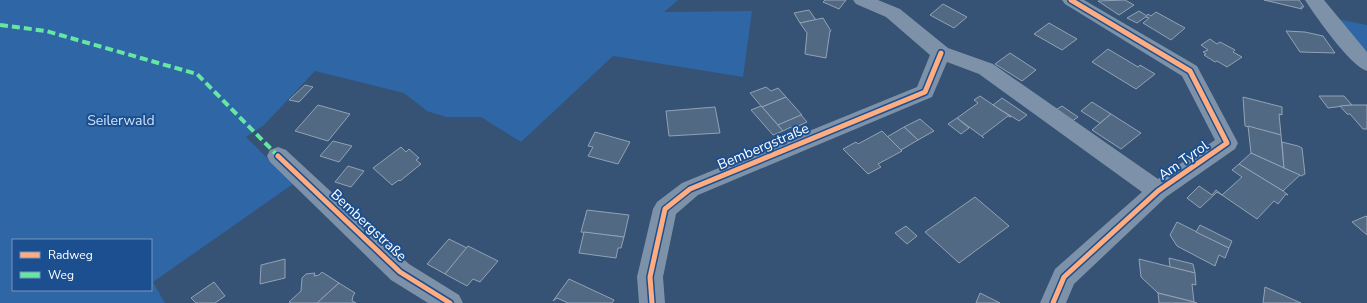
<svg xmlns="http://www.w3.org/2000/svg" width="1367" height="303" font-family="'Nunito Sans',sans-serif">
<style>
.green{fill:#2f66a5;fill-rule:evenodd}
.building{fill:#526984;stroke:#92a2b6}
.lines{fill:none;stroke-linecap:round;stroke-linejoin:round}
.minor{fill:#7d92a8;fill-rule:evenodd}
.quiet{stroke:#66e7a1;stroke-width:4;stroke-dasharray:8 4;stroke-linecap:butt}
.cycleway-casing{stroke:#1b4f8f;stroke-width:8}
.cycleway{stroke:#ffac80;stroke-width:5}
.labels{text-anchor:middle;stroke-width:4;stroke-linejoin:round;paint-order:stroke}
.park-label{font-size:14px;fill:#cfe3fa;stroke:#1b4f8f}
.street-label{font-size:14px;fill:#fff;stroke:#1b4f8f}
</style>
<rect width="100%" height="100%" fill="#365274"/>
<!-- green -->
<g class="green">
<path d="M0,0H678L664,12L752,11L743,77L613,56L521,142L481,117H446L427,111L404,93L315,71L263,126L246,137L293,184L153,282L165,303H0ZM13,240H151V290H13Z"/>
<polygon points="1337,19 1367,25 1367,51 1359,49"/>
</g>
<!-- building -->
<g class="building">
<polygon points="825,0 846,0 839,9 823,2"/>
<polygon points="1125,0 1134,5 1119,15 1098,1"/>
<polygon points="1264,0 1299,0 1304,7 1301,7 1302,9"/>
<polygon points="943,4 967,17 954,28 930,15"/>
<polygon points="809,10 816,20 800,23 794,13"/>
<polygon points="1139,11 1147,16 1137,23 1127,18"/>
<polygon points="1156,12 1185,28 1171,40 1143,23 1149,18 1146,17 1147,15 1148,14 1151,16"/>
<polygon points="823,18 831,31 830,31 826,58 805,54 807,33 800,23"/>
<polygon points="1049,23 1077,39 1062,50 1034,34"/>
<polygon points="1286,31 1305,32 1323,36 1335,53 1300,52"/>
<polygon points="1210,39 1217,44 1220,42 1235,50 1233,52 1242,57 1227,67 1217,61 1215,62 1204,55 1206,54 1203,52 1208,50 1201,45"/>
<polygon points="1108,49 1138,67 1140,65 1155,74 1136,89 1092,62"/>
<polygon points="1010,53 1036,70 1022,81 995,64"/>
<polygon points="305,85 313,87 299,102 289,100"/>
<polygon points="766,87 771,91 778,88 786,97 762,107 750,93"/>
<polygon points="980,96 1011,117 1008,116 982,136 984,138 957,118 978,103 974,100"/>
<polygon points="1319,96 1344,96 1352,105 1328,108"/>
<polygon points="786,97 802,115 778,125 762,107"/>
<polygon points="1243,97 1282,107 1282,115 1279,114 1281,135 1245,126"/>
<polygon points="1002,98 1027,115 1019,121 993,105"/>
<polygon points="1092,102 1111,114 1100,123 1081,111"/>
<polygon points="318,105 350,114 328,141 295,131"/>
<polygon points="1352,105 1367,105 1367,129 1363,129 1350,114 1347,114 1340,106"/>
<polygon points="761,106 762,107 783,131 773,135 751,110"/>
<polygon points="1062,106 1078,117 1071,122 1054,111"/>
<polygon points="715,107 720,133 669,136 666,111"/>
<polygon points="1111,114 1141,133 1121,149 1092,130"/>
<polygon points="801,115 807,122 792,129 791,127 783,131 778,125"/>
<polygon points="957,118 969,128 961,134 948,124"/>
<polygon points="920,119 934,131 918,140 904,127"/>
<polygon points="1248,126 1281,135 1284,168 1251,153"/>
<polygon points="904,127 918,140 901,150 887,137"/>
<polygon points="882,131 902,151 878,164 881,167 868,174 843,149 856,142 858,144"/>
<polygon points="595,132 630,142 618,164 588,156 593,147 588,146"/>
<polygon points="333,141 352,146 339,162 320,156"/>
<polygon points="1282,142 1298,146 1302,148 1305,174 1301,176 1284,168"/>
<polygon points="401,147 406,152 409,149 419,158 416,160 421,164 400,181 399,180 392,185 373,168"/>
<polygon points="1251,153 1284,168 1300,175 1283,191 1239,164"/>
<polygon points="1239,164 1283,191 1288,195 1286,194 1278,204 1274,201 1257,219 1222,195 1242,177 1232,170"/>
<polygon points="348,166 364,171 351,187 335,182"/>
<polygon points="1199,186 1212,195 1216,190 1222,195 1217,192 1200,208 1187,198"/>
<polygon points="975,197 1009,226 959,263 925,232"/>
<polygon points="587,210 629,215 624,237 581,232"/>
<polygon points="1366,216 1367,217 1367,235 1352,222"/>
<polygon points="1177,222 1229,248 1225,258 1219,255 1215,266 1177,246 1170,235"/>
<polygon points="1200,225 1232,241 1229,248 1196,232"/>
<polygon points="906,226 917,236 907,244 895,233"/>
<polygon points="584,232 624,237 621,248 618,248 616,258 579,253"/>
<polygon points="449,239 467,248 445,274 427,264"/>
<polygon points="468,246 498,261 480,282 473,279 467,286 445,274"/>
<polygon points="1169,258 1193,264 1195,273 1170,267"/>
<polygon points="285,259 285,278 260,284 261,265"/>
<polygon points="1139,259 1195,273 1196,285 1192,284 1194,302 1158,293 1141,277"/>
<polygon points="322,272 339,283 317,303 291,303 289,302 301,291 302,278 306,274 315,273 314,276 319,275"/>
<polygon points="569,279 614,300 612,303 568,303 557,298 553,301"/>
<polygon points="214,282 225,296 215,303 196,303 191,298"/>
<polygon points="339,283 355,293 353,296 352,301 356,303 317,303"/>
<polygon points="1265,287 1301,303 1263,303"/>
<polygon points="980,293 1000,303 976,303"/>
<polygon points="1158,293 1194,302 1197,303 1159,303"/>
</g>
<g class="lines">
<!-- minor -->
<g class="minor">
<polygon points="853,0 878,0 900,9 948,48 993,64 1158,179 1215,140 1182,76 1065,4 1062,0 1084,0 1197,66 1238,143 1235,149 1166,197 1074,284 1066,303 1040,303 1055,269 1142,192 979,74 947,62 932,97 698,195 676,214 663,277 665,303 639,303 637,277 653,209 657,202 682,183 917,87 930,55 886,17 856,4"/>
<path d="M1305,0H1324L1367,52V71C1350,66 1316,17 1305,0Z"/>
<polygon points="278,147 286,150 409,264 459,295 463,303 428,303 391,280 270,162 267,156 270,150"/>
</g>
<!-- quiet -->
<polyline class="quiet" points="0,25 46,31 197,74 278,156"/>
<defs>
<g id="cycleway">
<polyline points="278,156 400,272 450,303"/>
<polyline points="652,303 650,277 665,209 690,189 925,92 941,53"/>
<polyline points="1053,303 1064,277 1158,191 1227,143 1190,71 1071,0"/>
</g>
</defs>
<!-- cycleway casing -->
<use href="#cycleway" class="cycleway-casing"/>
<!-- cycleway -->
<use href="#cycleway" class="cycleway"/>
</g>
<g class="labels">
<!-- park labels -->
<g class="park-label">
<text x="121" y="125">Seilerwald</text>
</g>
<!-- street labels -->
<g class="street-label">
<text transform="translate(763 146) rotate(-23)" y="5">Bembergstraße</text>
<text transform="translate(1183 160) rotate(-35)" y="5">Am Tyrol</text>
<text transform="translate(369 225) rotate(43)" y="5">Bembergstraße</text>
</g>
</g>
<!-- legend -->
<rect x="12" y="239" width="140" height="52" fill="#1b4f8f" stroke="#7695bc"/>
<rect x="20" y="252" width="20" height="6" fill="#ffac80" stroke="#7695bc"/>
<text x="48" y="259" font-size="12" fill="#ffffff">Radweg</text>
<rect x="20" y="272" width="20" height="6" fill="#66e7a1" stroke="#7695bc"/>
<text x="48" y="279" font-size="12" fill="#ffffff">Weg</text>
</svg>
